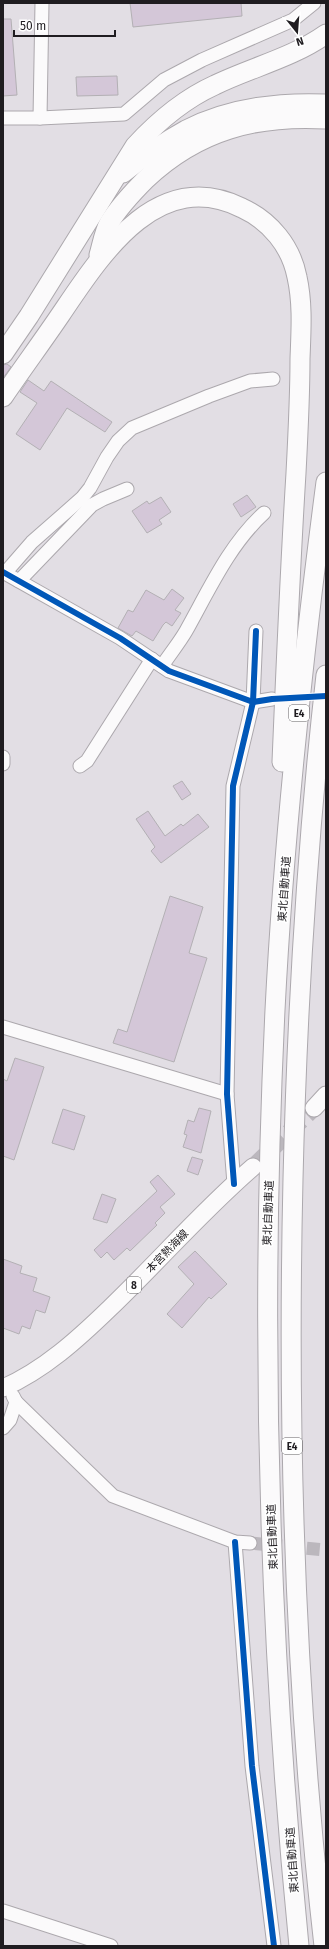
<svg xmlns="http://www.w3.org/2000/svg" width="329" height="1949" font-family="'Fira Sans','Noto Sans JP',sans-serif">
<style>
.building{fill:#d4c7d8;stroke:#b3b0b4}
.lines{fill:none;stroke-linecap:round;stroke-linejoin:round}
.minor-tunnel{stroke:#bbb7bd;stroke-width:13;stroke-dasharray:13 6;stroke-linecap:butt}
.major-tunnel{stroke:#bbb7bd;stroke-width:17;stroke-dasharray:17 8;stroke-linecap:butt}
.minor-casing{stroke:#aca8ad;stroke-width:15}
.major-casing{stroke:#aca8ad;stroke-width:19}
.highway-casing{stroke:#aca8ad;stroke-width:21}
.minor{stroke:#fbfafb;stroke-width:13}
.major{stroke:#fbfafb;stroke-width:17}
.highway{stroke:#fbfafb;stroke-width:19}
.cycleway-casing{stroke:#fff;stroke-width:8}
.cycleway{stroke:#0057b8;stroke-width:6}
.labels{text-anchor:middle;stroke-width:3.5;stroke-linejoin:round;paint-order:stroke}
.shield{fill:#fff;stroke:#626063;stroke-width:1}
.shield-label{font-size:10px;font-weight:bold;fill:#1f1c20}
.street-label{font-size:11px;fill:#1f1c20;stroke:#fff}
</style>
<rect width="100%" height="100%" fill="#e2dee4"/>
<!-- building -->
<g class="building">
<polygon points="130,3 241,3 242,16 133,27"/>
<polygon points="3,19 11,19 17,95 3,96"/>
<polygon points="117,76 118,95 77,96 76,77"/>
<polygon points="7,364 11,367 3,378 3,365"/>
<polygon points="28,380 44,391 51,381 112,422 105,432 67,408 40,450 16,434 37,403 20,392"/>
<polygon points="247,495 256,507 241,517 233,504"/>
<polygon points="161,497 171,512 159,520 162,524 147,533 132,511 147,501 149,504"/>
<polygon points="172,589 184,598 175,610 181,613 172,626 166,622 163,625 153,641 136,631 132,636 118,628 128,610 133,612 146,590 164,600"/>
<polygon points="182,781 191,794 182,800 173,786"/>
<polygon points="148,811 165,836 181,824 183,826 198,814 209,827 161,863 151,851 155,847 136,819"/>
<polygon points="170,896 203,907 189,953 207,958 174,1062 113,1043 118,1029 127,1032"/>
<polygon points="15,1058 44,1067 14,1160 3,1156 3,1079 7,1081"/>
<polygon points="199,1108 211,1111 201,1153 183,1147 187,1135 184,1134 188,1120 194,1122"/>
<polygon points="63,1109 85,1116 74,1150 52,1143"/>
<polygon points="192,1157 203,1160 198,1175 187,1171"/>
<polygon points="158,1175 175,1194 160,1207 165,1213 155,1223 157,1225 130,1251 127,1248 114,1260 107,1252 101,1258 94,1250 157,1191 150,1182"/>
<polygon points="102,1194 116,1199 107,1223 93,1219"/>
<polygon points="195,1251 227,1284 211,1299 209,1297 182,1328 167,1314 194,1284 178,1267"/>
<polygon points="3,1259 22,1266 20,1273 37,1278 33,1291 50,1297 45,1313 36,1310 30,1329 22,1326 19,1334 3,1328"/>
</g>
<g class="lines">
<!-- minor-tunnel -->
<polyline class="minor-tunnel" points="250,1543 326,1550"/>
<!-- major-tunnel -->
<polyline class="major-tunnel" points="253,1167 314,1108"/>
<defs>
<g id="minor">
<polyline points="3,118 40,118 124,114 164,80 202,60 293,20 314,3"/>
<polyline points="40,118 42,3"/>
<polyline points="3,572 120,638 169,671 253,702 272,699"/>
<polyline points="5,573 32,542 82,498 90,488 107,457 118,441 132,428 209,396 250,381 273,379"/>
<polyline points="19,581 92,505 103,499 127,489"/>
<path d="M162,666C170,654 179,643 186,631C209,590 229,545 264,513"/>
<polyline points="3,757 3,764"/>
<polyline points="80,766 87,761 152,659"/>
<polyline points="3,1027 227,1094"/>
<polyline points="234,1184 227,1094 233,786 253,702 256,631"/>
<polyline points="16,1402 113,1496 235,1542 250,1543"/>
<polyline points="3,1428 10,1420 16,1402 13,1396"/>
<polyline points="235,1542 252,1766 274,1946"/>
<polyline points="3,1911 111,1946"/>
</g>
<g id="major">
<polyline points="314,1108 326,1095"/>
<path d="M3,1388C44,1370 78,1339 110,1308C158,1262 202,1211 253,1167"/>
</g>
<g id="highway">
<path d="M123,173C143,157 164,142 186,130C229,108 279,102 326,104"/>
<path d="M99,255C102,245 104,232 109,223C119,207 133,192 146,179C198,130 256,115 326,119"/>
<path d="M3,354L29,316L135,146C158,121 184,99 215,85C252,67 292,58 326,34"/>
<path d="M3,397C22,369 42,342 61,314C101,255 157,166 242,208C270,221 291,246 297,277C303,304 301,331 300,359C300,397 298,435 296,473C290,569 286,666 282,762"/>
<path d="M299,1946C268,1635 260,1322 275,1010C284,833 303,657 326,482"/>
<path d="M324,1946C295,1692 287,1435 293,1179C297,1011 307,842 326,675"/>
</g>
</defs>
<!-- minor casing -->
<use href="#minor" class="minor-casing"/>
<!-- major casing -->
<use href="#major" class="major-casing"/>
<!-- highway casing -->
<use href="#highway" class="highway-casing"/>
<!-- minor -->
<use href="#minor" class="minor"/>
<!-- major -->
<use href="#major" class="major"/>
<!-- highway -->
<use href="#highway" class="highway"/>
<defs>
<g id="cycleway">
<polyline points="3,572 120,638 169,671 253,702 272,699 326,696"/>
<polyline points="234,1184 227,1094 233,786 253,702 256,631"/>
<polyline points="235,1542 252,1766 274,1946"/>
</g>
</defs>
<!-- cycleway casing -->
<use href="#cycleway" class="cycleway-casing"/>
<!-- cycleway -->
<use href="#cycleway" class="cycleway"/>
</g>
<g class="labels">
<!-- shield labels -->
<g class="shield">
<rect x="289" y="705" width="20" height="16" rx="3"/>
<rect x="127" y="1277" width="14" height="16" rx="3"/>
<rect x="282" y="1438" width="20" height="16" rx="3"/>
</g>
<g class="shield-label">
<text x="299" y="717">E4</text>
<text x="134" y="1289">8</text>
<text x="292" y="1450">E4</text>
</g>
<!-- street labels -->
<g class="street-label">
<text transform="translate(284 889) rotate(-86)" y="4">東北自動車道</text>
<text transform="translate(268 1213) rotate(-88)" y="4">東北自動車道</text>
<text transform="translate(167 1251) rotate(-46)" y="4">本宮熱海線</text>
<text transform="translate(272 1537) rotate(-92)" y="4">東北自動車道</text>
<text transform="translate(292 1860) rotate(-94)" y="4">東北自動車道</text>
</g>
</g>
<!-- border -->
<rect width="329" height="1949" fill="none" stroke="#1f1c20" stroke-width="8"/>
<!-- north arrow -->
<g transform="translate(297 32) rotate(163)" stroke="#ffffff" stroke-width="3" paint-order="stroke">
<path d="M0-3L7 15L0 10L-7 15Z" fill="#1f1c20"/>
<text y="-6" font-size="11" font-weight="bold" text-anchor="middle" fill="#1f1c20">N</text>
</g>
<!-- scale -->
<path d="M14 30v6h101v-6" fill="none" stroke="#1f1c20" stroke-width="2"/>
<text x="20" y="30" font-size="12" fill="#1f1c20" stroke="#ffffff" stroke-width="3" paint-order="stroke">50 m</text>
</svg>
